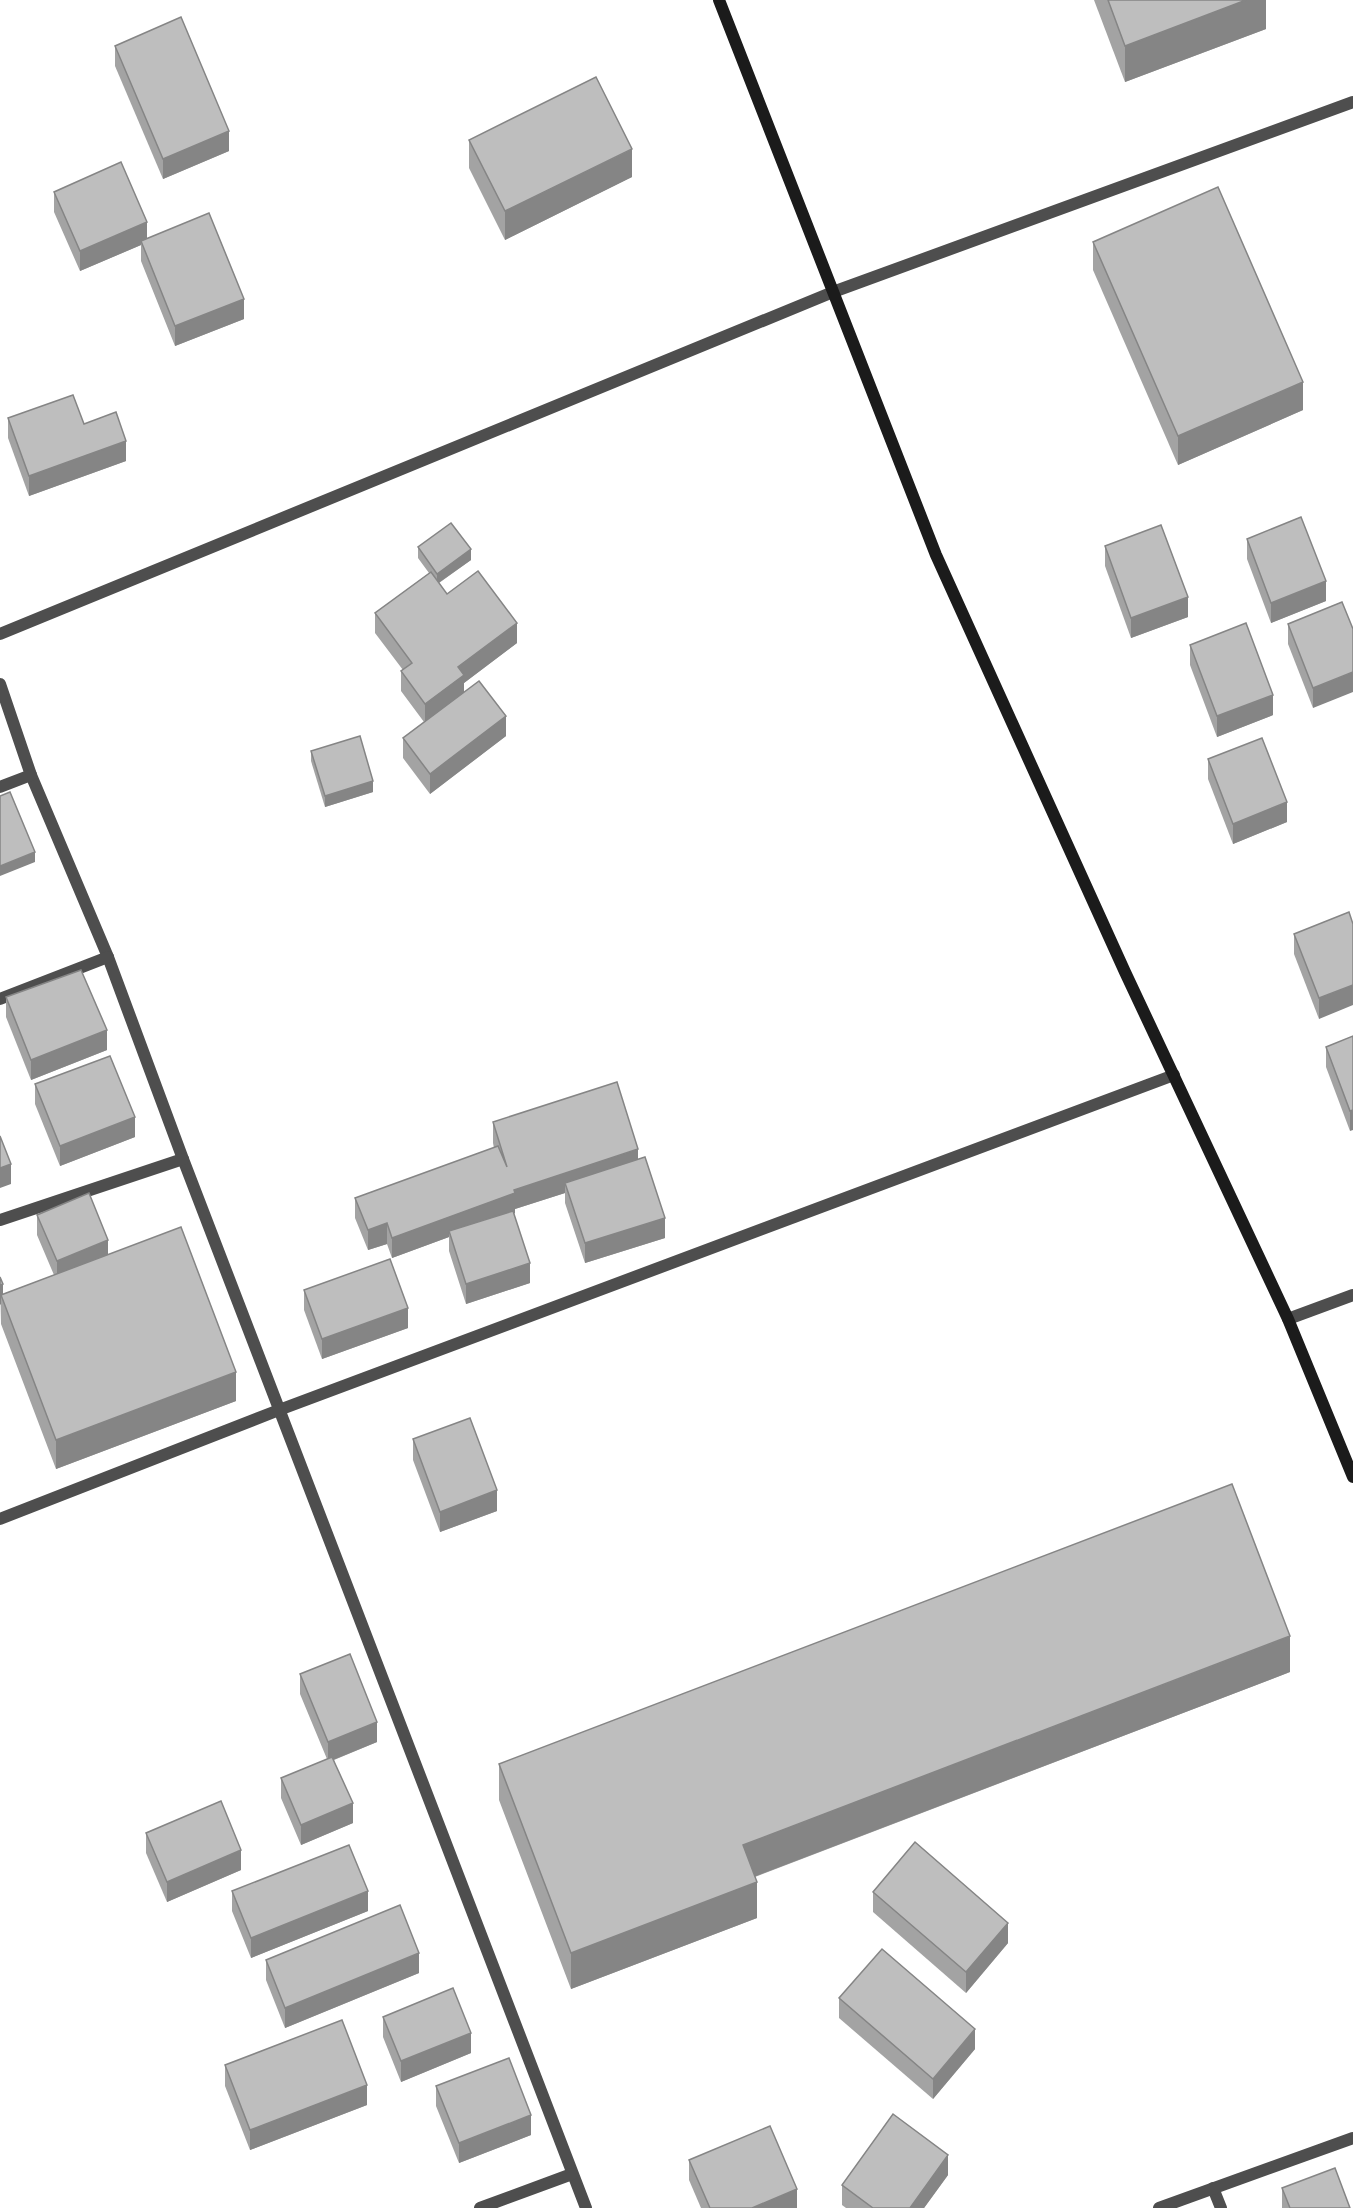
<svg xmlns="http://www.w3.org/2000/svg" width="1353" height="2208" font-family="Montserrat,sans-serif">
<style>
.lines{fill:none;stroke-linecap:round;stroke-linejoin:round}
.street{stroke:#4e4e4e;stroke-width:12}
.secondary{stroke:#1b1b1b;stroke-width:12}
.wall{fill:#a3a3a3}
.shaded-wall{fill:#858585}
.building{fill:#bebebe;stroke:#858585;stroke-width:1.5}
</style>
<rect width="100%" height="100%" fill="#fff"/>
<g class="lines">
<!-- street -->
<g class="street">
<polyline points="0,634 833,292 1353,102"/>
<polyline points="0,684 31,775 108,957 183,1159 586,2208"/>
<polyline points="0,787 31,775"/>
<polyline points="0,999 108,957"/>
<polyline points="0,1220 183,1159"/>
<polyline points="1288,1319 1353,1295"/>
<polyline points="0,1519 279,1410 1174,1075"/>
<polyline points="1213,2188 1221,2208"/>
<polyline points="480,2208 572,2174"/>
<polyline points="1159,2208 1353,2138"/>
</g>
<!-- secondary -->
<polyline class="secondary" points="719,0 936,555 1125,972 1288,1319 1353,1477"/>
</g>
<!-- wall -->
<g class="wall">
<polygon points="1094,0 1266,0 1266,29 1125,82"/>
<polygon points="115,46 229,151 163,179 115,66"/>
<polygon points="469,140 632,177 505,240 469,168"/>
<polygon points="54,192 147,238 244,319 175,346 141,261 141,245 80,271 54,212"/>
<polygon points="1093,242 1303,410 1178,465 1093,270"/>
<polygon points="8,418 84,424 126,461 29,496 8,438"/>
<polygon points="1247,539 1326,601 1271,623 1247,559"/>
<polygon points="1105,546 1188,617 1131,638 1105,566"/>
<polygon points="418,547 471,560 439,583 447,594 517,643 464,683 464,692 506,736 430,794 403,758 403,738 424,722 401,691 401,671 403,670 375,633 375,613 429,573 418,558"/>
<polygon points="1342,602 1313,708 1288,644 1288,624"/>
<polygon points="1190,645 1273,715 1217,737 1190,665"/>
<polygon points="311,751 373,792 325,807 311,761"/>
<polygon points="1208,759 1287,822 1233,844 1208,779"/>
<polygon points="1349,912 1319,1019 1294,954 1294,934"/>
<polygon points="6,997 107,1050 31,1080 6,1017"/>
<polygon points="1353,1036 1350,1131 1326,1067 1326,1047"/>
<polygon points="35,1084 135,1137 60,1166 35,1104"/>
<polygon points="493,1122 638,1159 665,1238 585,1263 565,1203 565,1193 515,1209 515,1213 514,1214 530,1283 466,1304 449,1251 449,1237 392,1258 387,1244 368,1250 355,1218 355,1198 494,1148 493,1143"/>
<polygon points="37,1215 108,1254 236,1401 56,1469 1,1324 0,1277 3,1294 54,1275 37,1235"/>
<polygon points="304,1290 408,1328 322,1359 304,1310"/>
<polygon points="413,1439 497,1511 440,1532 413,1460"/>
<polygon points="1290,1672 755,1877 757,1918 571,1989 499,1800 499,1764"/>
<polygon points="300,1674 377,1742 334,1760 353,1823 301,1845 281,1798 281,1778 327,1759 300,1694"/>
<polygon points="146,1833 241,1870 167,1902 146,1853"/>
<polygon points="232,1891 368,1911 251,1958 232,1911"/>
<polygon points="873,1892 1008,1943 966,1993 873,1912"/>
<polygon points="266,1960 419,1973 285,2028 266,1980"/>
<polygon points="839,1998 975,2049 933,2099 839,2018"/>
<polygon points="383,2017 471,2053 401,2082 383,2037"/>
<polygon points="225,2065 367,2105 250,2150 225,2086"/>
<polygon points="436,2086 531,2135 459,2163 436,2106"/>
<polygon points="689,2160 797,2208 701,2208 689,2180"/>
<polygon points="948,2175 924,2208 846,2208 842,2205 842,2185"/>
<polygon points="1282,2188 1350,2208 1282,2208"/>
</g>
<!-- shaded-wall -->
<g class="shaded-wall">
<polygon points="1246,0 1266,0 1266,29 1125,82 1125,46"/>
<polygon points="229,131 229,151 163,179 163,159"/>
<polygon points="632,149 632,177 505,240 505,211"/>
<polygon points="147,222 147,242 141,241 141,245 80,271 80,251"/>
<polygon points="244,299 244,319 175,346 175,326"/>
<polygon points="1303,382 1303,410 1178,465 1178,436"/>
<polygon points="126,441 126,461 29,496 29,476"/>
<polygon points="471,549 471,560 437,584 437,574"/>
<polygon points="1326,581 1326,601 1271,623 1271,603"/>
<polygon points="1188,597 1188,617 1131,638 1131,618"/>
<polygon points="517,623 517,643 464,683 464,696 425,724 425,704 458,667"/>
<polygon points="1353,672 1353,692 1313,708 1313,688"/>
<polygon points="1273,695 1273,715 1217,737 1217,716"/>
<polygon points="506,716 506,736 430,794 430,774"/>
<polygon points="373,781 373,792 325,807 325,796"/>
<polygon points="1287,802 1287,822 1233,844 1233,824"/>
<polygon points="35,852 35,862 0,876 0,866"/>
<polygon points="1353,985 1353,1005 1319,1019 1319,998"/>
<polygon points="107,1030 107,1050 31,1080 31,1060"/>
<polygon points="1353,1110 1353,1130 1350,1131 1350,1111"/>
<polygon points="135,1117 135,1137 60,1166 60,1146"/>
<polygon points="638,1149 638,1170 565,1183 565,1193 515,1209 515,1213 451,1236 449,1231 449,1237 392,1258 392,1238 514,1190"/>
<polygon points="11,1164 11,1184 0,1188 0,1168"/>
<polygon points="665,1218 665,1238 585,1263 585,1243"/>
<polygon points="387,1223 387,1244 368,1250 368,1230"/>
<polygon points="108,1240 108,1260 57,1282 57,1261"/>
<polygon points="530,1263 530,1283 466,1304 466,1284"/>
<polygon points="3,1284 3,1299 1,1295 1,1304 0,1305 0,1285"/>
<polygon points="408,1308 408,1328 322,1359 322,1339"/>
<polygon points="236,1372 236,1401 56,1469 56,1440"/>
<polygon points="497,1490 497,1511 440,1532 440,1512"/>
<polygon points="1290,1636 1290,1672 743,1881 743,1845"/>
<polygon points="377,1722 377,1742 328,1762 328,1742"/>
<polygon points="353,1803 353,1823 301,1845 301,1825"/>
<polygon points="241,1850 241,1870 167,1902 167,1882"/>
<polygon points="757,1882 757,1918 571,1989 571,1953"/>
<polygon points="368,1891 368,1911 251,1958 251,1938"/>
<polygon points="1008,1923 1008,1943 966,1993 966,1972"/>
<polygon points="419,1953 419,1973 285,2028 285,2008"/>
<polygon points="975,2029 975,2049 933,2099 933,2079"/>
<polygon points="471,2033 471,2053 401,2082 401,2061"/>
<polygon points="367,2085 367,2105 250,2150 250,2130"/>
<polygon points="531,2115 531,2135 459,2163 459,2143"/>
<polygon points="948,2155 948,2175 924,2208 910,2208"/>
<polygon points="797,2189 797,2208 752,2208"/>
</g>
<!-- building -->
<g class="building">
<polygon points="1108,0 1246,0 1125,46"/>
<polygon points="181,17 229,131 163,159 115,46"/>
<polygon points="596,77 632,149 505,211 469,140"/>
<polygon points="121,162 147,222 80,251 54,192"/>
<polygon points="1218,187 1303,382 1178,436 1093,242"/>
<polygon points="209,213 244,299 175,326 141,241"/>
<polygon points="73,395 84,424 116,412 126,441 29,476 8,418"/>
<polygon points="1301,517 1326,581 1271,603 1247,539"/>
<polygon points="451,523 471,549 437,574 418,547"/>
<polygon points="1161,525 1188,597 1131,618 1105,546"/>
<polygon points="478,571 517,623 458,667 464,675 425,704 401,671 412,663 375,613 431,572 447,594"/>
<polygon points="1342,602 1353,629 1353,672 1313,688 1288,624"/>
<polygon points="1246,623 1273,695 1217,716 1190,645"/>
<polygon points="479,681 506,716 430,774 403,738"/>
<polygon points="360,736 373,781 325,796 311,751"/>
<polygon points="1262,738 1287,802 1233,824 1208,759"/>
<polygon points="10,792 35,852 0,866 0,796"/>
<polygon points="1349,912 1353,924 1353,985 1319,998 1294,934"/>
<polygon points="81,970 107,1030 31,1060 6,997"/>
<polygon points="1353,1036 1353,1110 1350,1111 1326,1047"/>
<polygon points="110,1056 135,1117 60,1146 35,1084"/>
<polygon points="617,1082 638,1149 514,1190 515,1193 392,1238 387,1223 368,1230 355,1198 498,1146 507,1167 493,1122"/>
<polygon points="0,1136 11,1164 0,1168"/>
<polygon points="645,1157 665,1218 585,1243 565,1183"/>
<polygon points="89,1193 108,1240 57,1261 37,1215"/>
<polygon points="513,1211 530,1263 466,1284 449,1231"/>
<polygon points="181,1227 236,1372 56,1440 1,1295"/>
<polygon points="390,1259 408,1308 322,1339 304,1290"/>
<polygon points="0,1277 3,1284 0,1285"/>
<polygon points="470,1418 497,1490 440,1512 413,1439"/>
<polygon points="1232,1484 1290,1636 743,1845 757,1882 571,1953 499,1764"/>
<polygon points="350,1654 377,1722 328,1742 300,1674"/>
<polygon points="332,1757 353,1803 301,1825 281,1778"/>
<polygon points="221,1801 241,1850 167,1882 146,1833"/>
<polygon points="915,1842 1008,1923 966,1972 873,1892"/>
<polygon points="349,1845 368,1891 251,1938 232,1891"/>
<polygon points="400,1905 419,1953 285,2008 266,1960"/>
<polygon points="882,1949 975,2029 933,2079 839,1998"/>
<polygon points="453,1988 471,2033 401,2061 383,2017"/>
<polygon points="342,2020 367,2085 250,2130 225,2065"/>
<polygon points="509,2058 531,2115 459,2143 436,2086"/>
<polygon points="893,2114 948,2155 910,2208 873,2208 842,2185"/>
<polygon points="770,2126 797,2189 752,2208 710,2208 689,2160"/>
<polygon points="1335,2168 1350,2208 1290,2208 1282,2188"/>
</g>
</svg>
